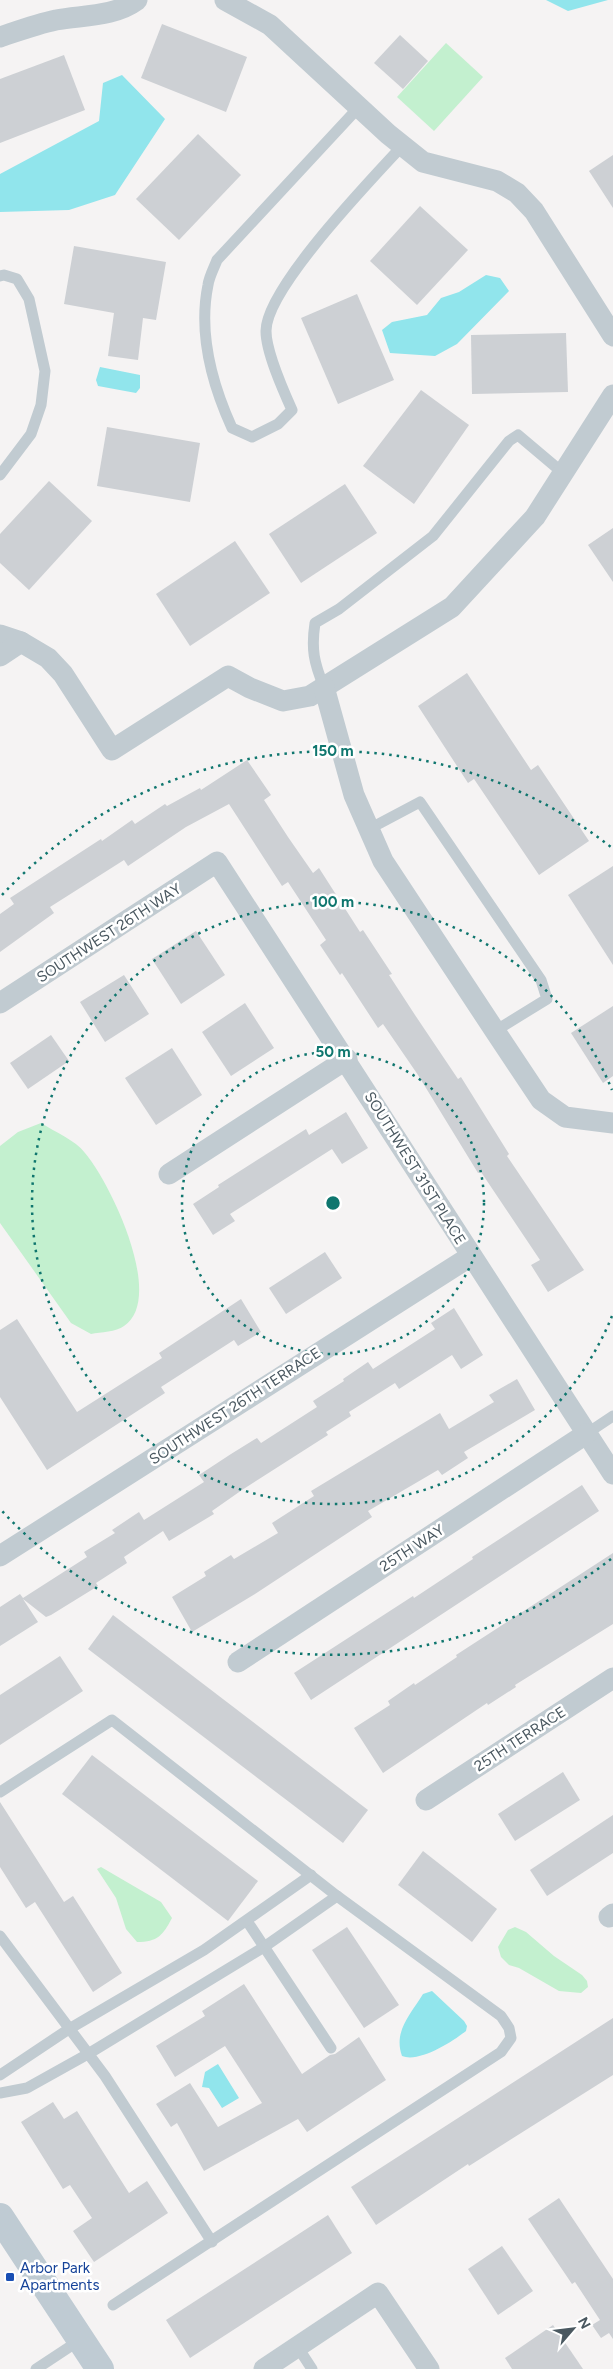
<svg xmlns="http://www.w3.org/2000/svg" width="613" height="2369" font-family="Figtree,sans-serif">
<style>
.green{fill:#c3f0cf}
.water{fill:#91e5ec}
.building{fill:#cdd0d4}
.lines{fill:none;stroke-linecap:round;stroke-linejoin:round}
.lane{stroke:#c1cbd1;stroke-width:11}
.street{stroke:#c1cbd1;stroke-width:21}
.secondary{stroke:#bfcbd3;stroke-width:28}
.ring{fill:none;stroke:#0f766e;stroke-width:2.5;stroke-dasharray:2.5 5}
.transit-dot{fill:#1a4fb4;stroke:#fff;stroke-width:2}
.labels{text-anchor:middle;stroke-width:5;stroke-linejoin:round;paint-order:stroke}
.street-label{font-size:15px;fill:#4a5860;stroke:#fff}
.transit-label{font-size:15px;fill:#164399;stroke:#fff;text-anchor:start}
.centre{fill:#0f766e;stroke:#fff;stroke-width:2.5}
.ring-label{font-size:15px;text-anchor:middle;font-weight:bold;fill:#0f766e;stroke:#fff;stroke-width:5;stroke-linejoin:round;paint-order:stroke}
</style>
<rect width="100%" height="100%" fill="#f5f3f3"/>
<!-- green -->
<g class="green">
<polygon points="446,43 483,77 434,131 397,97"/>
<path d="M41,1123C55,1132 75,1140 85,1153C110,1182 166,1298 124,1326C116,1332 101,1332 91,1334L71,1323L0,1223V1146L18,1132Z"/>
<path d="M101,1867L161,1902L172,1918C163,1935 158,1942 137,1942L126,1929L116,1898L97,1869Z"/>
<polygon points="515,1927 526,1932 554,1956 582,1975 587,1981 588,1987 581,1993 559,1991 519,1968 509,1965 501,1957 498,1947 508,1930"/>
</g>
<!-- water -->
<g class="water">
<polygon points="546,0 608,0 568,11"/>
<polygon points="122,75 165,119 115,195 69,210 0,212 0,174 99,121 103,83"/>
<polygon points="486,275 500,278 509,291 457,344 435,356 390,353 382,330 392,322 427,315 441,298 459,292"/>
<polygon points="100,367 140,375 140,388 136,393 98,386 96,380"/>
<path d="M432,1991L464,2021L467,2026L466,2031C452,2042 419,2063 402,2056C393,2031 411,2014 423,1994Z"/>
<polygon points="218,2064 239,2098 222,2108 209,2088 202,2087 205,2072"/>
</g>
<!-- building -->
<g class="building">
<polygon points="162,24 247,57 226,112 141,78"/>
<polygon points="400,35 428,61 403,89 374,63"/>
<polygon points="64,55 85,110 0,143 0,79"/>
<polygon points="198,134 241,175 179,240 136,199"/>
<polygon points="613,155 613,208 589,171"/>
<polygon points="420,206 468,250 417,305 370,261"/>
<polygon points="74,246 166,262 156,320 143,318 138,360 108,356 114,313 64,304"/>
<polygon points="357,294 394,380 338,404 301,318"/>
<polygon points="566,333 568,392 472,394 471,335"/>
<polygon points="421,390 469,425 414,504 363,466"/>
<polygon points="107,427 200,443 190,502 97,486"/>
<polygon points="49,481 92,521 29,590 0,563 0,534"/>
<polygon points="345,484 377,533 301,583 269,534"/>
<polygon points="613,528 613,582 588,545"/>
<polygon points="235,541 270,593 190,646 156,594"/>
<polygon points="467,673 531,770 538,765 589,841 539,875 474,779 468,783 418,706"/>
<polygon points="247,760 271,795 264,800 288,837 313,873 319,868 360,932 363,930 392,974 389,975 415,1015 458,1079 461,1077 509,1154 507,1156 584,1270 548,1292 531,1265 540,1260 481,1172 478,1173 418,1075 383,1024 378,1028 342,973 340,975 320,945 326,940 288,882 282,886 229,804 186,827 128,866 124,860 50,907 54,913 0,952 0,914 14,904 10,898 101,839 102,841 132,820 135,824 165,804 167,806 200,788 201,790"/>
<polygon points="613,866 613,965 568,895"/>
<polygon points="196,931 225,975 181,1004 152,959"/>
<polygon points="124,975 149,1014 105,1042 80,1002"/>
<polygon points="245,1003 274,1048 231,1076 202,1032"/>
<polygon points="613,1006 613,1076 603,1083 571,1033"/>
<polygon points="51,1035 69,1061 28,1089 10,1063"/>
<polygon points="172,1048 202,1095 156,1125 125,1078"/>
<polygon points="346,1112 368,1148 342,1164 332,1149 230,1214 235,1221 213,1235 193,1204 219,1187 218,1185 306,1129 309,1135"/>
<polygon points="325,1252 342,1278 286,1314 269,1288"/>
<polygon points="241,1299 261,1332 238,1346 234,1340 161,1387 165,1393 47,1470 0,1397 0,1330 17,1319 77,1412 162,1358 159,1353"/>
<polygon points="454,1308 483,1355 461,1369 452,1355 399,1389 395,1383 349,1412 351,1416 326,1432 328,1435 242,1490 212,1511 214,1514 169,1541 163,1531 124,1557 127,1563 96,1583 98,1586 51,1615 46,1617 23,1599 38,1622 0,1646 0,1607 20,1594 23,1598 87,1557 84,1552 115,1533 112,1530 139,1512 144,1520 204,1482 199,1475 231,1454 257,1438 261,1443 317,1407 313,1401 344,1381 343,1379 368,1362 373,1369 435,1329 431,1323"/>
<polygon points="517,1379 535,1410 464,1452 468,1458 442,1475 438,1470 368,1511 372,1517 255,1594 192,1632 172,1597 206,1576 204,1572 231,1555 234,1559 278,1533 272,1523 314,1496 311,1491 440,1413 449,1429 494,1402 489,1395"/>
<polygon points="582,1485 599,1511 311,1700 294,1673 413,1596 414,1598 473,1559 472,1557"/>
<polygon points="613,1553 613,1624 515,1685 516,1687 488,1705 487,1703 383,1773 354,1728 390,1705 388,1701 414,1683 415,1685 457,1657 456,1655"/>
<polygon points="113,1615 368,1810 343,1843 88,1649"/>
<polygon points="60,1656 83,1691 0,1745 0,1695"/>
<polygon points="92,1755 258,1881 228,1921 62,1794"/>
<polygon points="563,1772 580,1800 515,1841 498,1814"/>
<polygon points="0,1802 64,1902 73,1896 122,1973 93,1992 35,1902 26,1908 0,1867"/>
<polygon points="613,1815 613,1853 547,1896 530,1870"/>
<polygon points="423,1851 497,1909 472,1942 398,1885"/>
<polygon points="347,1927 399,2005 364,2028 312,1950"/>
<polygon points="244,1984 302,2074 330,2055 335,2054 359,2037 386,2080 307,2132 298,2119 204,2171 177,2123 171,2127 156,2104 190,2083 218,2127 262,2103 225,2046 175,2077 156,2046 205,2016 202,2011"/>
<polygon points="613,2018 613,2075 469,2166 468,2164 376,2225 351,2187"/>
<polygon points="53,2102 64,2119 77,2111 129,2193 147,2181 168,2213 94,2262 73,2231 92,2218 70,2185 63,2189 21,2122"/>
<polygon points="559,2198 613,2279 613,2339 609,2333 601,2338 592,2325 600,2320 575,2282 572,2284 528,2219"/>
<polygon points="328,2215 352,2253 190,2358 166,2320"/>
<polygon points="502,2246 533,2291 498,2315 468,2269"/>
<polygon points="553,2325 583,2369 512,2369 505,2358"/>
</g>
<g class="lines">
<!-- lane -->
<g class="lane">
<path d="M359,107L217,260C214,268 209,277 208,285C198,334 212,384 232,428L252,437L278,424L292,410C283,390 266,352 266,331C266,288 372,179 403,145"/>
<polyline points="0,276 4,275 17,279 29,299 45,371 41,405 31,434 0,475"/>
<path d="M324,687C314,663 311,649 315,623L339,609L433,536L509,441L518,435L563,473"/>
<polyline points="369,829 420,802 541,980 547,999 495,1031"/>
<polyline points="586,1434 613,1416"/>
<polyline points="0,1792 112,1720 337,1896 501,2016 509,2028 511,2038 501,2052 113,2305"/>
<polyline points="247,1921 331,2048"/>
<polyline points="0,1936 105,2076 212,2242"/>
<polyline points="0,2075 69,2029 204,1950 311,1875"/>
<polyline points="0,2093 27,2088 88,2054 264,1947 337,1896"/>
<polyline points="297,2346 312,2369"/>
<polyline points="36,2369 80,2340"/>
</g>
<!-- street -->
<g class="street">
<polyline points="225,0 270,25 388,134 423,162 497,181 517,193 534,211 613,336"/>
<path d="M0,37C18,31 37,24 56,20C83,15 114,17 137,0"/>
<polyline points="0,635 21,642 48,658 63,674 112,750 228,676 250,688 283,701 310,696 452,607 535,517 613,395"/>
<polyline points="0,656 21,642"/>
<polyline points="324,687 354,795 383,861 495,1031 541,1100 565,1117 613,1123"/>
<polyline points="0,1003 217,862 613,1474"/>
<polyline points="169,1174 347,1059"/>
<polyline points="0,1556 471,1256"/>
<polyline points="238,1662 586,1434"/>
<polyline points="426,1800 613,1678"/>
<polyline points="609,1917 613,1914"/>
<polyline points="264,2369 378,2293 429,2369"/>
</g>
<!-- secondary -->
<polyline class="secondary" points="0,2217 100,2369"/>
</g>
<!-- distance rings -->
<g class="ring">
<circle cx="333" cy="1203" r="151"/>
<path d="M612 1316A301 301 0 1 1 612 1090"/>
<path d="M611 1559A452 452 0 0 1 2 1511M2 895A452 452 0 0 1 611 847"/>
</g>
<!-- markers -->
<rect class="transit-dot" x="5" y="2272" width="10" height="10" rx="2.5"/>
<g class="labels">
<!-- street labels -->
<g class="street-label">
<text transform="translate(109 933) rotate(-33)" y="5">SOUTHWEST 26TH WAY</text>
<text transform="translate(415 1168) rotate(58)" y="5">SOUTHWEST 31ST PLACE</text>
<text transform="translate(235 1406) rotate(-33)" y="5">SOUTHWEST 26TH TERRACE</text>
<text transform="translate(412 1548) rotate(-33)" y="5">25TH WAY</text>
<text transform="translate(520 1739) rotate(-33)" y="5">25TH TERRACE</text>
</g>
<!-- transit labels -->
<g class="transit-label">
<text x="20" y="2273">Arbor Park<tspan x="20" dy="17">Apartments</tspan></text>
</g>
</g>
<circle cx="333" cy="1203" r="8" class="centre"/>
<g class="ring-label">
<text x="333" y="756">150 m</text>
<text x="333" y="907">100 m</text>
<text x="333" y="1057">50 m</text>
</g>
<!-- north arrow -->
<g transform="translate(573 2329) rotate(62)" stroke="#ffffff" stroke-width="4" paint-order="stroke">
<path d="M0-4L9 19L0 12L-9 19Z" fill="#4a5860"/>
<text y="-8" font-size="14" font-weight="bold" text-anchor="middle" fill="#4a5860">N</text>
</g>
</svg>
